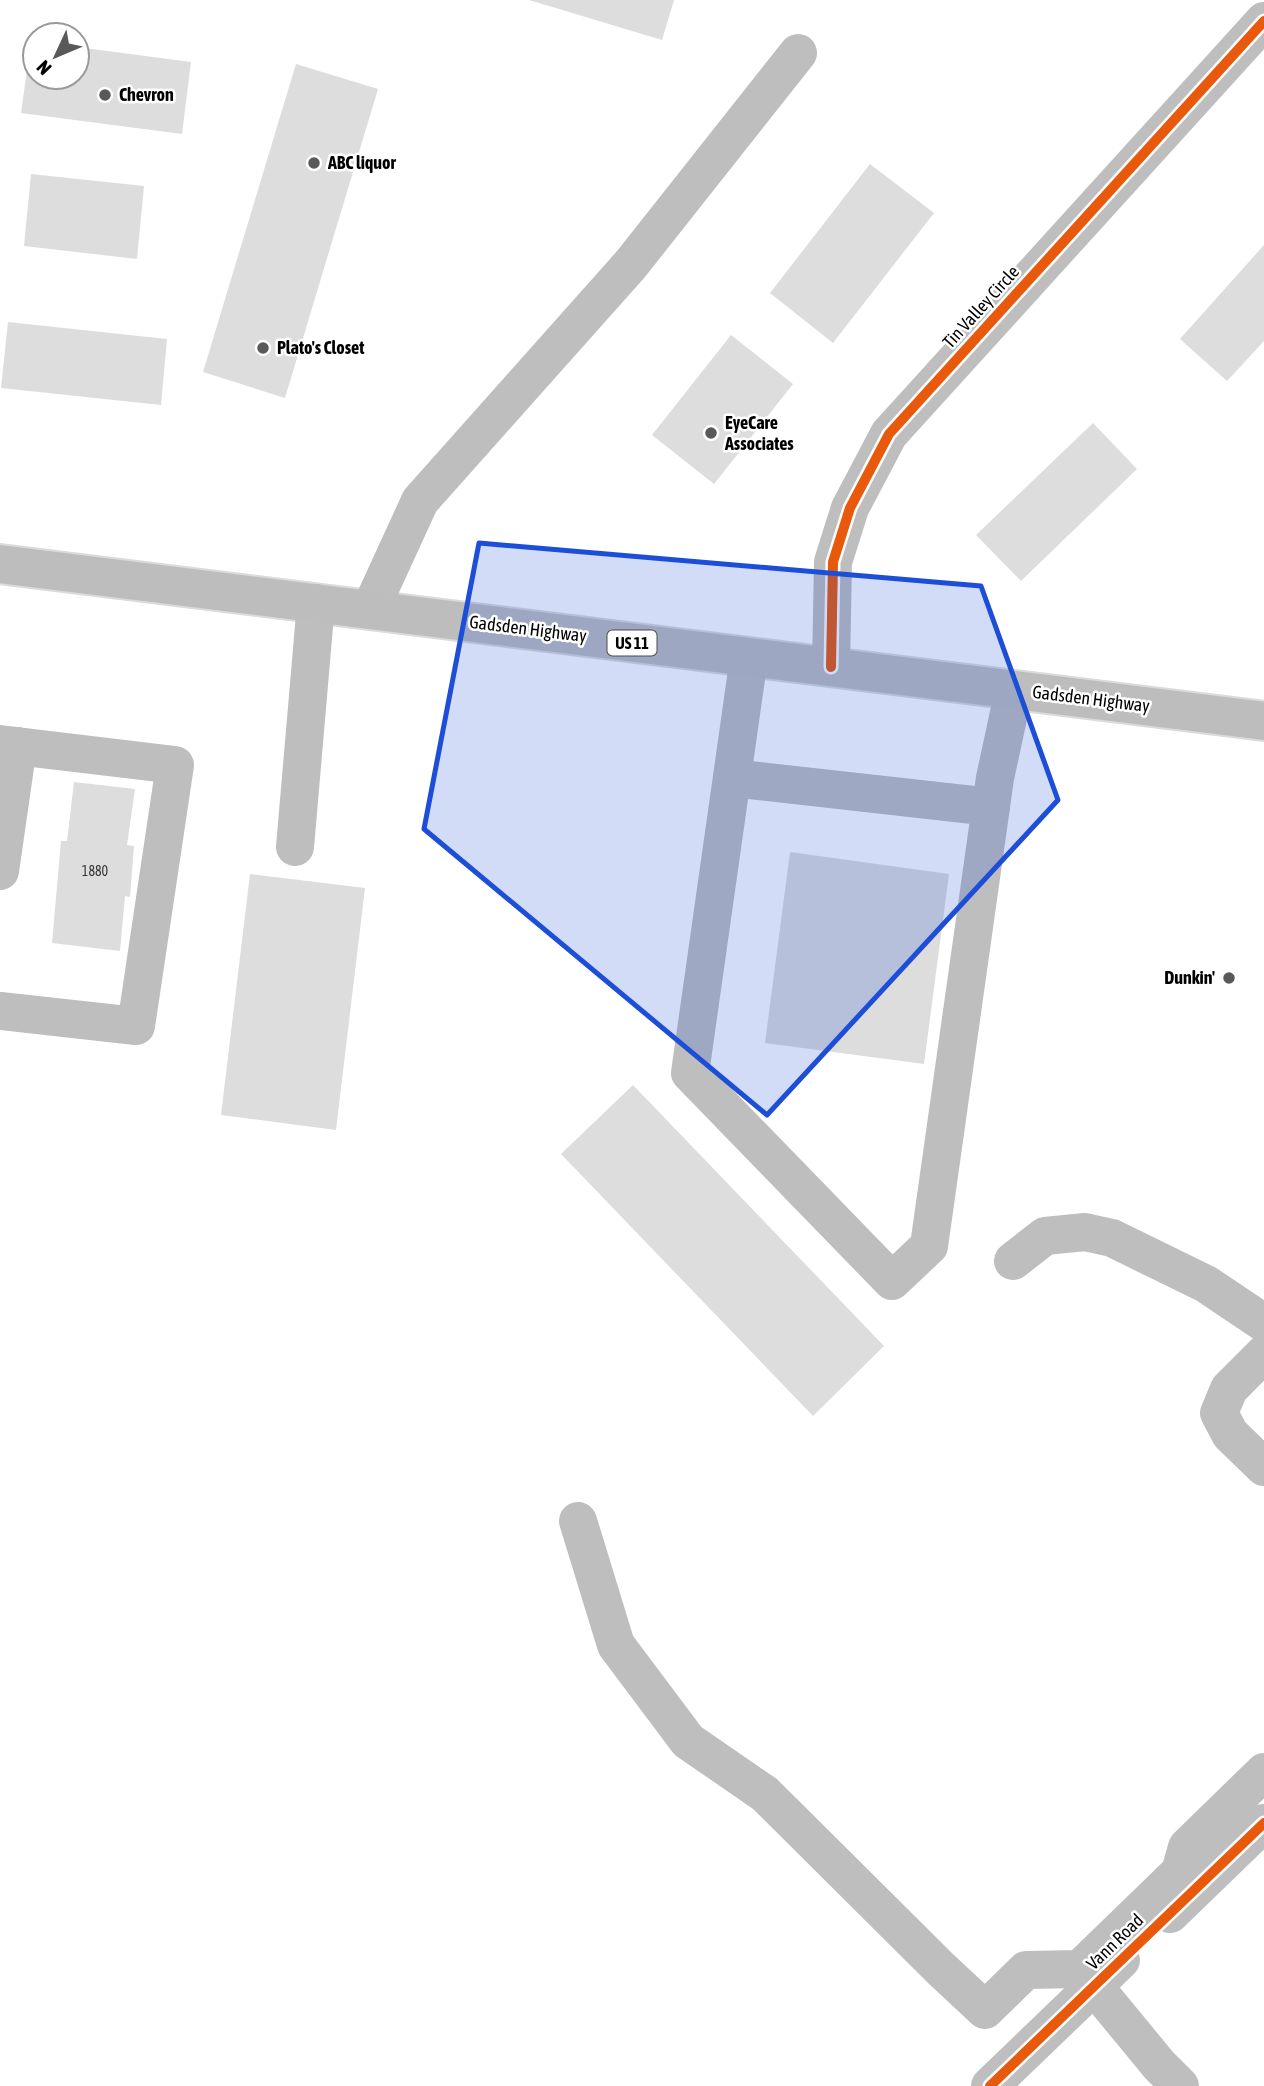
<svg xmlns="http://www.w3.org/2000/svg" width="1264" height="2086" font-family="'Asap Condensed',sans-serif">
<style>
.building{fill:#ddd}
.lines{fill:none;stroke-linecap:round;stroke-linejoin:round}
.major-casing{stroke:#dbdbdb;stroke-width:42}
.minor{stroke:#bebebe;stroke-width:38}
.major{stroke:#bdbdbd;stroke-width:38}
.cycleway-casing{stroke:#fff;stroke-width:15}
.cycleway{stroke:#e8590c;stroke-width:10}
.marked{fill:#1d4ed8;fill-opacity:0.2;stroke:#1d4ed8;stroke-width:5;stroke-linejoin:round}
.poi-dot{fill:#595959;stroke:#fff;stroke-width:2.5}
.labels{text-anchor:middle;stroke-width:5;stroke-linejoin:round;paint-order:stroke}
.number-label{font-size:14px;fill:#373737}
.shield{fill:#fff;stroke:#4c4c4c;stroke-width:2}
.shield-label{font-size:16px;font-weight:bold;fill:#000}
.poi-label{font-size:18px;font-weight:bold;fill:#000;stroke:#fff;text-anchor:start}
.street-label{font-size:18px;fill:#000;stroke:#fff}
</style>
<rect width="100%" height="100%" fill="#fff"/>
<!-- building -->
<g class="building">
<polygon points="529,0 674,0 662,40"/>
<polygon points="31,41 35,42 35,77 77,77 77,47 191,62 182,134 21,113"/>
<polygon points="296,64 378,89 285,398 203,372"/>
<polygon points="870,164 934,213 833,343 770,293"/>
<polygon points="31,174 144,186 137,259 24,246"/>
<polygon points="1264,245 1264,341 1227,381 1180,339"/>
<polygon points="8,322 167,339 161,405 1,388"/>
<polygon points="731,335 793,384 714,484 652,435"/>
<polygon points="1093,423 1137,469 1021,581 976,535"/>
<polygon points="74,782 135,789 127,845 134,846 130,897 125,896 120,951 52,943 61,841 67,841"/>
<polygon points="790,852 949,874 924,1064 765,1043"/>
<polygon points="250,874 365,888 336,1130 221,1115"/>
<polygon points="633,1085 884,1346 813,1416 561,1154"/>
</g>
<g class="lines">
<defs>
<polyline id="major" points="0,564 1264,721"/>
</defs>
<!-- major casing -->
<use href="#major" class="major-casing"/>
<!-- minor -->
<g class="minor">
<polyline points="370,610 420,501 631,264 798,53"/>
<polyline points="749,657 690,1073 892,1281 929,1246 995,778 1014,690"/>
<polyline points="831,667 833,562 850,508 889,434 1264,21"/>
<polyline points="0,744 175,765 136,1026 0,1011"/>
<polyline points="732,778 991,807"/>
<polyline points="295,847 316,603"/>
<polyline points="0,871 18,746"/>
<polyline points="1013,1261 1045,1236 1085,1232 1112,1238 1206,1284 1264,1323"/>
<polyline points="1264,1354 1229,1389 1219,1413 1230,1434 1264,1467"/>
<polyline points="578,1521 616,1645 688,1741 765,1794 941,1969 985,2010 1026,1970 1080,1969 1180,1872 1187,1847 1264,1772"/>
<polyline points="1170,1914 1264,1823"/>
<polyline points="1080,1969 1159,2065 1180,2086"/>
<polyline points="990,2086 1121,1960"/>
</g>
<!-- major -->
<use href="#major" class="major"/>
<defs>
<g id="cycleway">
<polyline points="831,667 833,562 850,508 889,434 1264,21"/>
<polyline points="990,2086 1264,1823"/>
</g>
</defs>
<!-- cycleway casing -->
<use href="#cycleway" class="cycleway-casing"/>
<!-- cycleway -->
<use href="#cycleway" class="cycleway"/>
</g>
<!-- marked area -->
<path class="marked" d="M479,543L981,586L1058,800L767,1115L424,829Z"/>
<!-- markers -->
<g class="poi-dot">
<circle cx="105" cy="95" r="7"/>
<circle cx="314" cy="163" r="7"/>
<circle cx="263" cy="348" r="7"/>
<circle cx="711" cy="433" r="7"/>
<circle cx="1229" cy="978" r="7"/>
</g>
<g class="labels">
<!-- number labels -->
<g class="number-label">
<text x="95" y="876">1880</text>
</g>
<!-- shield labels -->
<rect class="shield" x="607.5" y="630.5" width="49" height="25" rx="5"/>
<g class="shield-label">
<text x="632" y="649">US 11</text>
</g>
<!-- poi labels -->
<g class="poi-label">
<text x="119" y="101">Chevron</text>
<text x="328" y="169">ABC liquor</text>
<text x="277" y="354">Plato's Closet</text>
<text x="725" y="429">EyeCare<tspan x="725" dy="21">Associates</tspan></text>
<text x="1215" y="984" text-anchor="end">Dunkin'</text>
</g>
<!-- street labels -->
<g class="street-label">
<text transform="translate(981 307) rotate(-48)" y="6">Tin Valley Circle</text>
<text transform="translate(528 629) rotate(7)" y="6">Gadsden Highway</text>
<text transform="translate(1091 699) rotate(7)" y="6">Gadsden Highway</text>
<text transform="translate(1115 1942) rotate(-44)" y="6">Vann Road</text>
</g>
</g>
<!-- north arrow -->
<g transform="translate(56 56) rotate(226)"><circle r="33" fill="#ffffff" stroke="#999999" stroke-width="2"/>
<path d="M0-5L12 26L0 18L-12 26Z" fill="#595959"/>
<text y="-10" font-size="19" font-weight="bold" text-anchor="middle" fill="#000000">N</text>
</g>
</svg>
